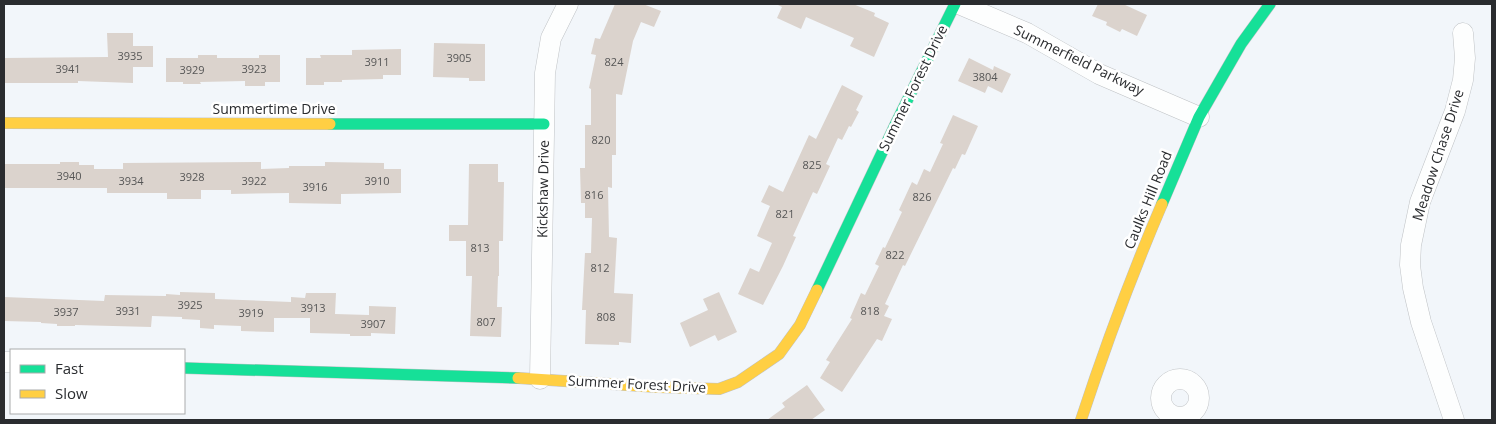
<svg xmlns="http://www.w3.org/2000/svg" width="1496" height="424" font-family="'Open Sans',sans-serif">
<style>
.building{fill:#dbd3cd}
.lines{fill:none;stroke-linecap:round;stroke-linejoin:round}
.street-casing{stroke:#bfc2c5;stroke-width:21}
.fast-casing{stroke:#bfc2c5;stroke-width:12}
.slow-casing{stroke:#bfc2c5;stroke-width:12}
.street{stroke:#fdfefe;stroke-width:20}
.fast{stroke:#16e098;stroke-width:11}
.slow{stroke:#ffcf43;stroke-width:11}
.labels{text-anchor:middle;stroke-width:5;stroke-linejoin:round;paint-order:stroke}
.number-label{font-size:11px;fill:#565656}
.street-label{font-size:14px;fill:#2a2c2f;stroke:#fff}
</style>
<rect width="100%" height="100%" fill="#f2f6fa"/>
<!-- building -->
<g class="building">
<polygon points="615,4 643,4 661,11 654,27 641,22 633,41 622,95 616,94 616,155 612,155 612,188 608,187 609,237 617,238 614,293 633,294 631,343 619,342 619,345 585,344 586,310 582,310 585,253 591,253 592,218 585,218 585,203 581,203 580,168 585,168 585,125 591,125 591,89 589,88 596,55 591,54 595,38 600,39"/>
<polygon points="776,4 853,4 875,13 874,16 889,23 874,57 850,46 854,38 806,17 801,29 777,18 782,7"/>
<polygon points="1098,4 1123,4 1147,15 1137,36 1122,29 1120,32 1106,25 1107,22 1092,16"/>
<polygon points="107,33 133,33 133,46 153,46 153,67 133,67 133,83 78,81 78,83 4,83 4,58 108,57"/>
<polygon points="434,43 485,44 485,81 469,81 469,78 433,77"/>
<polygon points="401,49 401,75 383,75 383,79 342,80 342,82 324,82 324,85 306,85 306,58 321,58 320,55 352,55 352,50"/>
<polygon points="198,55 217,55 217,58 259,58 259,55 280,55 280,82 265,82 265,86 245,86 245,81 200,82 201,84 183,84 183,82 166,82 166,58 198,58"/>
<polygon points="969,58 993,70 994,66 1011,74 1002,93 988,86 985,93 958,81"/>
<polygon points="842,85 863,96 856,110 859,112 851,127 849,126 842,140 838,138 826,164 830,166 817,194 813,192 793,236 796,237 783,266 763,305 738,294 750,268 759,272 772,243 757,236 770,206 761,202 769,185 783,192 809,135 816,139"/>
<polygon points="953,115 978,126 965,155 962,154 955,169 953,168 905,266 903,265 885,304 889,306 884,316 892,319 882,341 877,339 842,392 820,378 830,362 826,360 852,319 850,318 861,293 865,295 879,266 875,264 883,247 885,248 902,212 899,210 912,182 917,185 924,169 930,172 943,144 940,143"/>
<polygon points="60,162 79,162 79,165 94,165 94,169 123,169 123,163 261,162 261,169 289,168 289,166 325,166 325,162 384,163 384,169 401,169 401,193 341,194 341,204 289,203 289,193 231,194 231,190 201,190 201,199 167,199 167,193 107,193 107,188 4,188 4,164 60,164"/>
<polygon points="469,164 498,164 498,182 504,182 503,241 499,241 499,276 498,276 497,307 502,307 501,337 470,336 472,276 466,276 466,241 449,241 449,225 468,225"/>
<polygon points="180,292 215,293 215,299 291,302 291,297 305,298 306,293 336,293 335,314 369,315 369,306 396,307 395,334 371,333 371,336 350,336 350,334 310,333 310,318 274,318 274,332 241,331 241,326 214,325 214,329 200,328 200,320 182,319 182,317 152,316 151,327 75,325 75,326 57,326 57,324 41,323 41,322 4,321 4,297 104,301 105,295 166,296 166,294 180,295"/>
<polygon points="719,292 737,332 718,341 715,335 690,347 680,323 708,310 703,299"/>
<polygon points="807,385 825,410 811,420 767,420 785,407 782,403"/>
</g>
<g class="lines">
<defs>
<g id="street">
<polyline points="959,4 1027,33 1099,74 1199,117"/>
<polyline points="4,362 11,362"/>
<circle cx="1180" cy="398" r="19"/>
<polyline points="540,379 545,73 551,38 568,4"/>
<polyline points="1454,420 1421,322 1413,288 1410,265 1411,245 1420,202 1455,111 1463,80 1465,58 1463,33"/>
</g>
<g id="fast">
<polyline points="330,124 544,124"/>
<polyline points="1162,204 1199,117 1241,44 1270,4"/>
<polyline points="817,290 896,123 955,4"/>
<polyline points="184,368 518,378"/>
</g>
<g id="slow">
<polyline points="4,123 330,124"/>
<polyline points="518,378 657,387 719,389 738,382 779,354 800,325 817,290"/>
<path d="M1081,420C1105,347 1132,274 1162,204"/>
</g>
</defs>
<!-- street casing -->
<use href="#street" class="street-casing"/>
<!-- fast casing -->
<use href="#fast" class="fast-casing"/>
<!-- slow casing -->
<use href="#slow" class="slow-casing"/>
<!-- street -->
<use href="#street" class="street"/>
<!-- fast -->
<use href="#fast" class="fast"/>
<!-- slow -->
<use href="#slow" class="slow"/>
</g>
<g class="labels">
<!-- number labels -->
<g class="number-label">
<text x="130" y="60">3935</text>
<text x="459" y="62">3905</text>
<text x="377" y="66">3911</text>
<text x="614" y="66">824</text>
<text x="68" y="73">3941</text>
<text x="254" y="73">3923</text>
<text x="192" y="74">3929</text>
<text x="985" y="81">3804</text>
<text x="601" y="144">820</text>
<text x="812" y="169">825</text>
<text x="69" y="180">3940</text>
<text x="192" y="181">3928</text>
<text x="131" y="185">3934</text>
<text x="254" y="185">3922</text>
<text x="377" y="185">3910</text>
<text x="315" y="191">3916</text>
<text x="594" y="199">816</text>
<text x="922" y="201">826</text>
<text x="785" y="218">821</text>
<text x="480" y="252">813</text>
<text x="895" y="259">822</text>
<text x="600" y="272">812</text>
<text x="190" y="309">3925</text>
<text x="313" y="312">3913</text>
<text x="128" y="315">3931</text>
<text x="870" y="315">818</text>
<text x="66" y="316">3937</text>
<text x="251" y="317">3919</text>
<text x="606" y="321">808</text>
<text x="486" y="326">807</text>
<text x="373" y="328">3907</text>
</g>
<!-- street labels -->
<g class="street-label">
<text transform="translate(1079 60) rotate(26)" y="5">Summerfield Parkway</text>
<text transform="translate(913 88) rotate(-64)" y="5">Summer Forest Drive</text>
<text x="274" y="114">Summertime Drive</text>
<text transform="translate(1438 155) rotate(-72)" y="5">Meadow Chase Drive</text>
<text transform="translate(543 189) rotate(-89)" y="5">Kickshaw Drive</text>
<text transform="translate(1148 200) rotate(-68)" y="5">Caulks Hill Road</text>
<text transform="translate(637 384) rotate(3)" y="5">Summer Forest Drive</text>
</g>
</g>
<!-- border -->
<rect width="1496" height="424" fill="none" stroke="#2a2c2f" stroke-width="10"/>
<!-- legend -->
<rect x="10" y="349" width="175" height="65" fill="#ffffff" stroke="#aaabac"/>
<rect x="20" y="365" width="25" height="8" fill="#16e098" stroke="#aaabac"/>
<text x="55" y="374" font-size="15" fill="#2a2c2f">Fast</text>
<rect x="20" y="390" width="25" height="8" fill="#ffcf43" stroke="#aaabac"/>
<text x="55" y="399" font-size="15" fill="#2a2c2f">Slow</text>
</svg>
